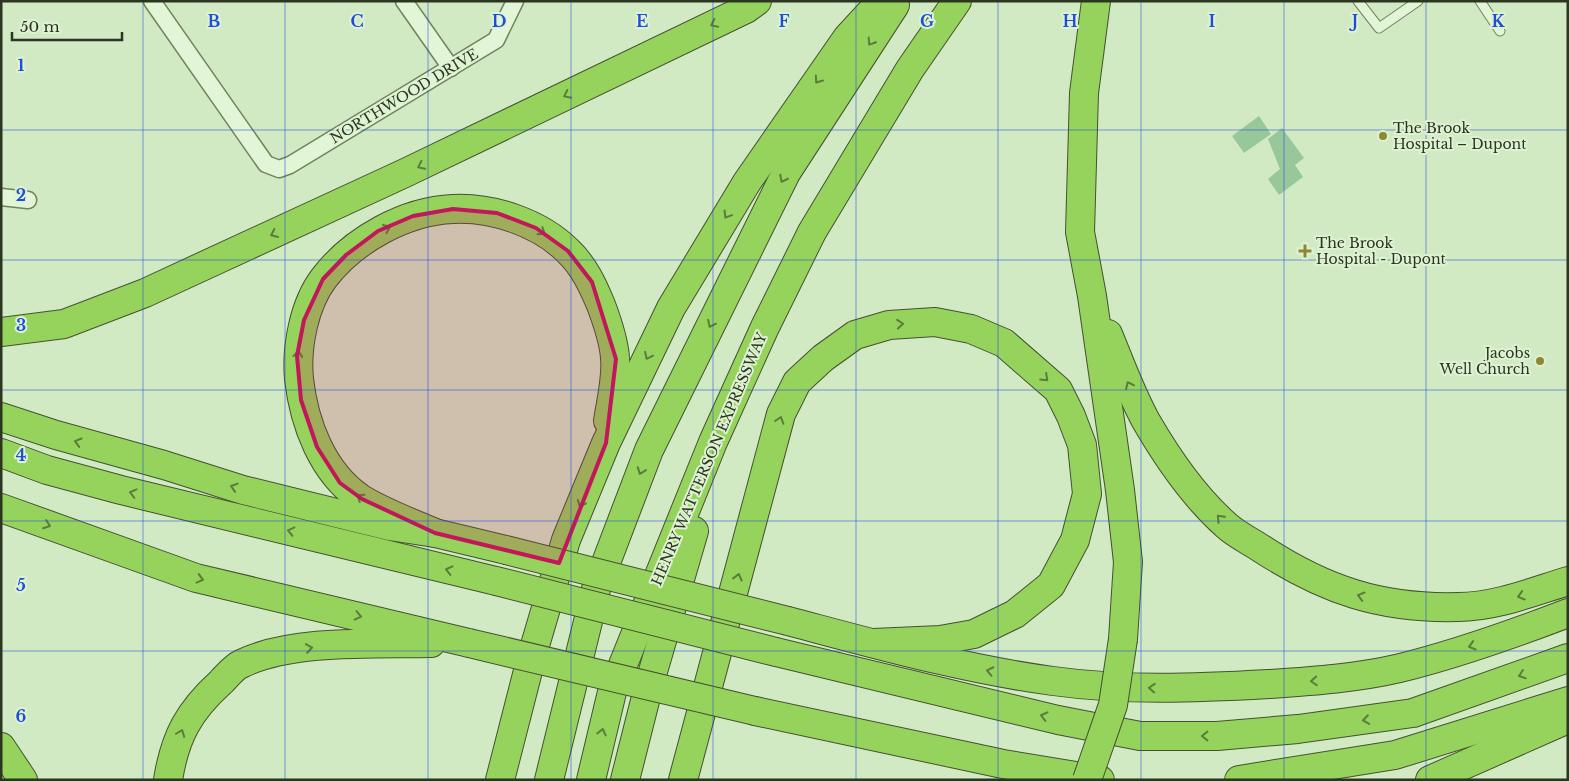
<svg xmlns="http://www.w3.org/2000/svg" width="1569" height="781" font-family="'Libre Baskerville',serif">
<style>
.green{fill:#99c79c}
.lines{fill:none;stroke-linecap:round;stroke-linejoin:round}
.lane-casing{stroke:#71835c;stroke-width:11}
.street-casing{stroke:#71835c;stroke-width:19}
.highway-casing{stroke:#445130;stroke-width:30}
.lane{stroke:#e2f6d7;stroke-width:9}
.street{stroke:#e2f6d7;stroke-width:16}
.highway{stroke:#96d35c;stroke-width:28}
.highway-bridge-casing{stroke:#445130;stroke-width:30;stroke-linecap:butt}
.highway-bridge{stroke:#96d35c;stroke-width:28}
.oneway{stroke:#5b7c3a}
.marked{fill:#c2185b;fill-opacity:0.2;stroke:#c2185b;stroke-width:4;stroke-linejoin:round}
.grid{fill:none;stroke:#1d4ed8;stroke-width:1;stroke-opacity:0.55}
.poi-dot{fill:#8d8831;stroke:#def2d3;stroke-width:2}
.labels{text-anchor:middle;stroke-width:4;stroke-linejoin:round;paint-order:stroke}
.street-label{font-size:14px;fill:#2b351f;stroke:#def2d3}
.poi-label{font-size:14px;fill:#2b351f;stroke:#def2d3;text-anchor:start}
.grid-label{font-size:16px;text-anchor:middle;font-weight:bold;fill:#1d4ed8;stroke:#def2d3;stroke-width:4;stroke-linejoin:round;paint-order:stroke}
</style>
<rect width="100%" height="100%" fill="#d2eac4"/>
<!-- green -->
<g class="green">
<polygon points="1259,116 1271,134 1244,153 1232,136"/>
<polygon points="1282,128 1304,158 1295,165 1303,177 1279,195 1268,179 1280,169 1268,139"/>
</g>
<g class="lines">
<defs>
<g id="lane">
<polyline points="1358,1 1379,28 1418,1"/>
<polyline points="1480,1 1500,31"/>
</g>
<g id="street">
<polyline points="152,1 266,164 279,169 290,165 496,40 515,1"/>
<polyline points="404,1 451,68"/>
<polyline points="1,197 28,200"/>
</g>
<g id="highway">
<polyline points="1096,1 1084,93 1080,232 1092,296 1120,490 1128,562 1123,639"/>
<polyline points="1,332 64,324 145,293 405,173 746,9 757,1"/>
<path d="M1108,334C1120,363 1131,394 1146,421C1168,459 1194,497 1227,526C1237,535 1250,541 1262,549C1325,590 1381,609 1458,607C1495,607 1532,592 1568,581"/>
<polyline points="1,417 56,435 164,465 243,490 389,526 435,533 506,550"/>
<polyline points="1,453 47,470 121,490 496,581"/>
<polyline points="1,508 196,578 469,643"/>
<path d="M435,533C412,523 380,511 360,498C322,472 304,423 299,379C296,347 304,304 324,278C353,240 405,211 453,209C493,207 540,223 568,251C584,266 593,286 601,305C607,321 614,341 615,358C617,378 611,401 608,421"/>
<path d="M788,621C875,644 963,669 1053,681C1125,691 1197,688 1269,684C1313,681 1358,678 1400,668C1457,654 1513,634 1568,613"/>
<polyline points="776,652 1058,720 1140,736 1217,736 1298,729 1413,713 1568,658"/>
<polyline points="755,711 1003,764 1100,780"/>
<polyline points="1,747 23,780"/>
<path d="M168,780C175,736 189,711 221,682C227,676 234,667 241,664C291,639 376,644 431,643"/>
<polyline points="500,780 531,659 566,540 606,443 671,308 747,182 847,38 881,1"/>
<polyline points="549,780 596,589 649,450 786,173 895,5"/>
<polyline points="591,780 612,692 713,442 765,327 812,232 910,69 957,1"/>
<polyline points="625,780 649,685 694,531"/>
<polyline points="683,780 781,414 797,382 823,358 855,335 889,325 935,322 971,329 1004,343 1058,390 1071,416 1082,445 1087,494 1075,540 1051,585 1015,614 974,634 940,640 873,643"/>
<polyline points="1239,780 1395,755 1568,701"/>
<polyline points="1430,780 1568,719"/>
</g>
</defs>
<!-- lane casing -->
<use href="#lane" class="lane-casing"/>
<!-- street casing -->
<use href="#street" class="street-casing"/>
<!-- highway casing -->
<use href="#highway" class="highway-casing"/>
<!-- lane -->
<use href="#lane" class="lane"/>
<!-- street -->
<use href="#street" class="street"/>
<!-- highway -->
<use href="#highway" class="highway"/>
<defs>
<g id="highway-bridge">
<polyline points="506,550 788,621"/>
<polyline points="496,581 776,652"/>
<polyline points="469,643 755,711"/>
<polyline points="1087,780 1113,705 1123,639"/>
</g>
</defs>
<!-- highway-bridge casing -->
<use href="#highway-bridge" class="highway-bridge-casing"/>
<!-- highway-bridge -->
<use href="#highway-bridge" class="highway-bridge"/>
</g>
<!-- one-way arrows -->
<defs><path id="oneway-chevron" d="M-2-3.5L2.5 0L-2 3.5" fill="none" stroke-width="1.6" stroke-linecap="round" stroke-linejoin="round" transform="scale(1.25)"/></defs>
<g class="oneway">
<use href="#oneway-chevron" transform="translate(714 24) rotate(154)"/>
<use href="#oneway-chevron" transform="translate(871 42) rotate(123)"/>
<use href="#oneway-chevron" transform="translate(818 80) rotate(125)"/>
<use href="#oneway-chevron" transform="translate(567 95) rotate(154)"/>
<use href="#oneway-chevron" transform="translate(421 166) rotate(154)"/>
<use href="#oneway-chevron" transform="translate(783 179) rotate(117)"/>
<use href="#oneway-chevron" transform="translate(727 215) rotate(121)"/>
<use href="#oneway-chevron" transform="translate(387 228) rotate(-24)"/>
<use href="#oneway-chevron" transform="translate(542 232) rotate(34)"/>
<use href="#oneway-chevron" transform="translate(274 234) rotate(155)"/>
<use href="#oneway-chevron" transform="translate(711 324) rotate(116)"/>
<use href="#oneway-chevron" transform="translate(900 324) rotate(-5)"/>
<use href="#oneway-chevron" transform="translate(298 354) rotate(-85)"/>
<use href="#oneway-chevron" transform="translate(648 356) rotate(116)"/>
<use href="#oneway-chevron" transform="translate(1045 378) rotate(43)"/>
<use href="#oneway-chevron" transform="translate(1129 385) rotate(-115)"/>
<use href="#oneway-chevron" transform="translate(780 420) rotate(-72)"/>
<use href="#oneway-chevron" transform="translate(78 442) rotate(-164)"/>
<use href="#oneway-chevron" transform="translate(641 471) rotate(110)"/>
<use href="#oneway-chevron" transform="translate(234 487) rotate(-162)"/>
<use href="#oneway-chevron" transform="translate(133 493) rotate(-166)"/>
<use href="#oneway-chevron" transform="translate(360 497) rotate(-147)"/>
<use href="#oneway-chevron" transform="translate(581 504) rotate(112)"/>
<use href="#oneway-chevron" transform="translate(1220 518) rotate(-134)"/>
<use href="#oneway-chevron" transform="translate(47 525) rotate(20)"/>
<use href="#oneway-chevron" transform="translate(291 531) rotate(-167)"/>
<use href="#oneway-chevron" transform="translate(449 570) rotate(-166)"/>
<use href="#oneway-chevron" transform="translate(738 577) rotate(-76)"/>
<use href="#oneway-chevron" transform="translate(200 579) rotate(15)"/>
<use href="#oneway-chevron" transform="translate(1361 596) rotate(-164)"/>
<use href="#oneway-chevron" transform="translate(1521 596) rotate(163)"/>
<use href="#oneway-chevron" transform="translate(358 616) rotate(13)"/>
<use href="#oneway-chevron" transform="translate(1472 646) rotate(163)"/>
<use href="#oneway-chevron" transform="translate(309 648) rotate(-9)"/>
<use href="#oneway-chevron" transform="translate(990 671) rotate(-168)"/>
<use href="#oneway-chevron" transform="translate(1522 675) rotate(161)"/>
<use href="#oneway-chevron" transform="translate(1314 681) rotate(176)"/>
<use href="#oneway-chevron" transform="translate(1152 688) rotate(-176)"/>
<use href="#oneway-chevron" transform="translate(1044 716) rotate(-166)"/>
<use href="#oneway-chevron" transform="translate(1366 720) rotate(172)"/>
<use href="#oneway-chevron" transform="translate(602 732) rotate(-77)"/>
<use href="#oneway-chevron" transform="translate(181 733) rotate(-69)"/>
<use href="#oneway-chevron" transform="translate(1205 736) rotate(180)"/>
</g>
<!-- marked area -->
<path class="marked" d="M453,209L497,213L536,228L568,251L592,282L616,359L606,443L559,563L435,533L362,499L340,483L317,447L301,400L297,356L304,320L323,279L346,255L378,231L413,216Z"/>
<!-- grid -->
<path class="grid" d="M143,1V780M285,1V780M428,1V780M571,1V780M713,1V780M856,1V780M998,1V780M1141,1V780M1284,1V780M1426,1V780M1,130H1568M1,260H1568M1,390H1568M1,521H1568M1,651H1568"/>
<!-- markers -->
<g class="poi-dot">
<circle cx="1383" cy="136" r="5"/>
<path d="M1302.5 243.5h5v5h5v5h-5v5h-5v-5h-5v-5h5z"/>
<circle cx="1540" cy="361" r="5"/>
</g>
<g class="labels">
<!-- street labels -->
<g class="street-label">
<text transform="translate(404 96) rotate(-31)" y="5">NORTHWOOD DRIVE</text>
<text transform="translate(709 459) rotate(-67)" y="5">HENRY WATTERSON EXPRESSWAY</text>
</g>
<!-- poi labels -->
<g class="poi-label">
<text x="1393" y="133">The Brook<tspan x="1393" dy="16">Hospital – Dupont</tspan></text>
<text x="1316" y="248">The Brook<tspan x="1316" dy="16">Hospital - Dupont</tspan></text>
<text x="1530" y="358" text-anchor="end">Jacobs<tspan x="1530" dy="16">Well Church</tspan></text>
</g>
</g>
<g class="grid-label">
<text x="214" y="27">B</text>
<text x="357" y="27">C</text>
<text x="499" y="27">D</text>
<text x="642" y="27">E</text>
<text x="784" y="27">F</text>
<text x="927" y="27">G</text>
<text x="1070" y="27">H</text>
<text x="1212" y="27">I</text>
<text x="1355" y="27">J</text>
<text x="1498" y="27">K</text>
<text x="21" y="71">1</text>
<text x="21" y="201">2</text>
<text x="21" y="331">3</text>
<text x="21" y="461">4</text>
<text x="21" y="591">5</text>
<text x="21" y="722">6</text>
</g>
<!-- border -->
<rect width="1569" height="781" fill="none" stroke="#2b351f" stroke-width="5"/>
<!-- scale -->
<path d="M12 32v8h110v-8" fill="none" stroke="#2b351f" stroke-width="2.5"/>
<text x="20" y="32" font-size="15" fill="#2b351f" stroke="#def2d3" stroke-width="4" paint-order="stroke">50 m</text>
</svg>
